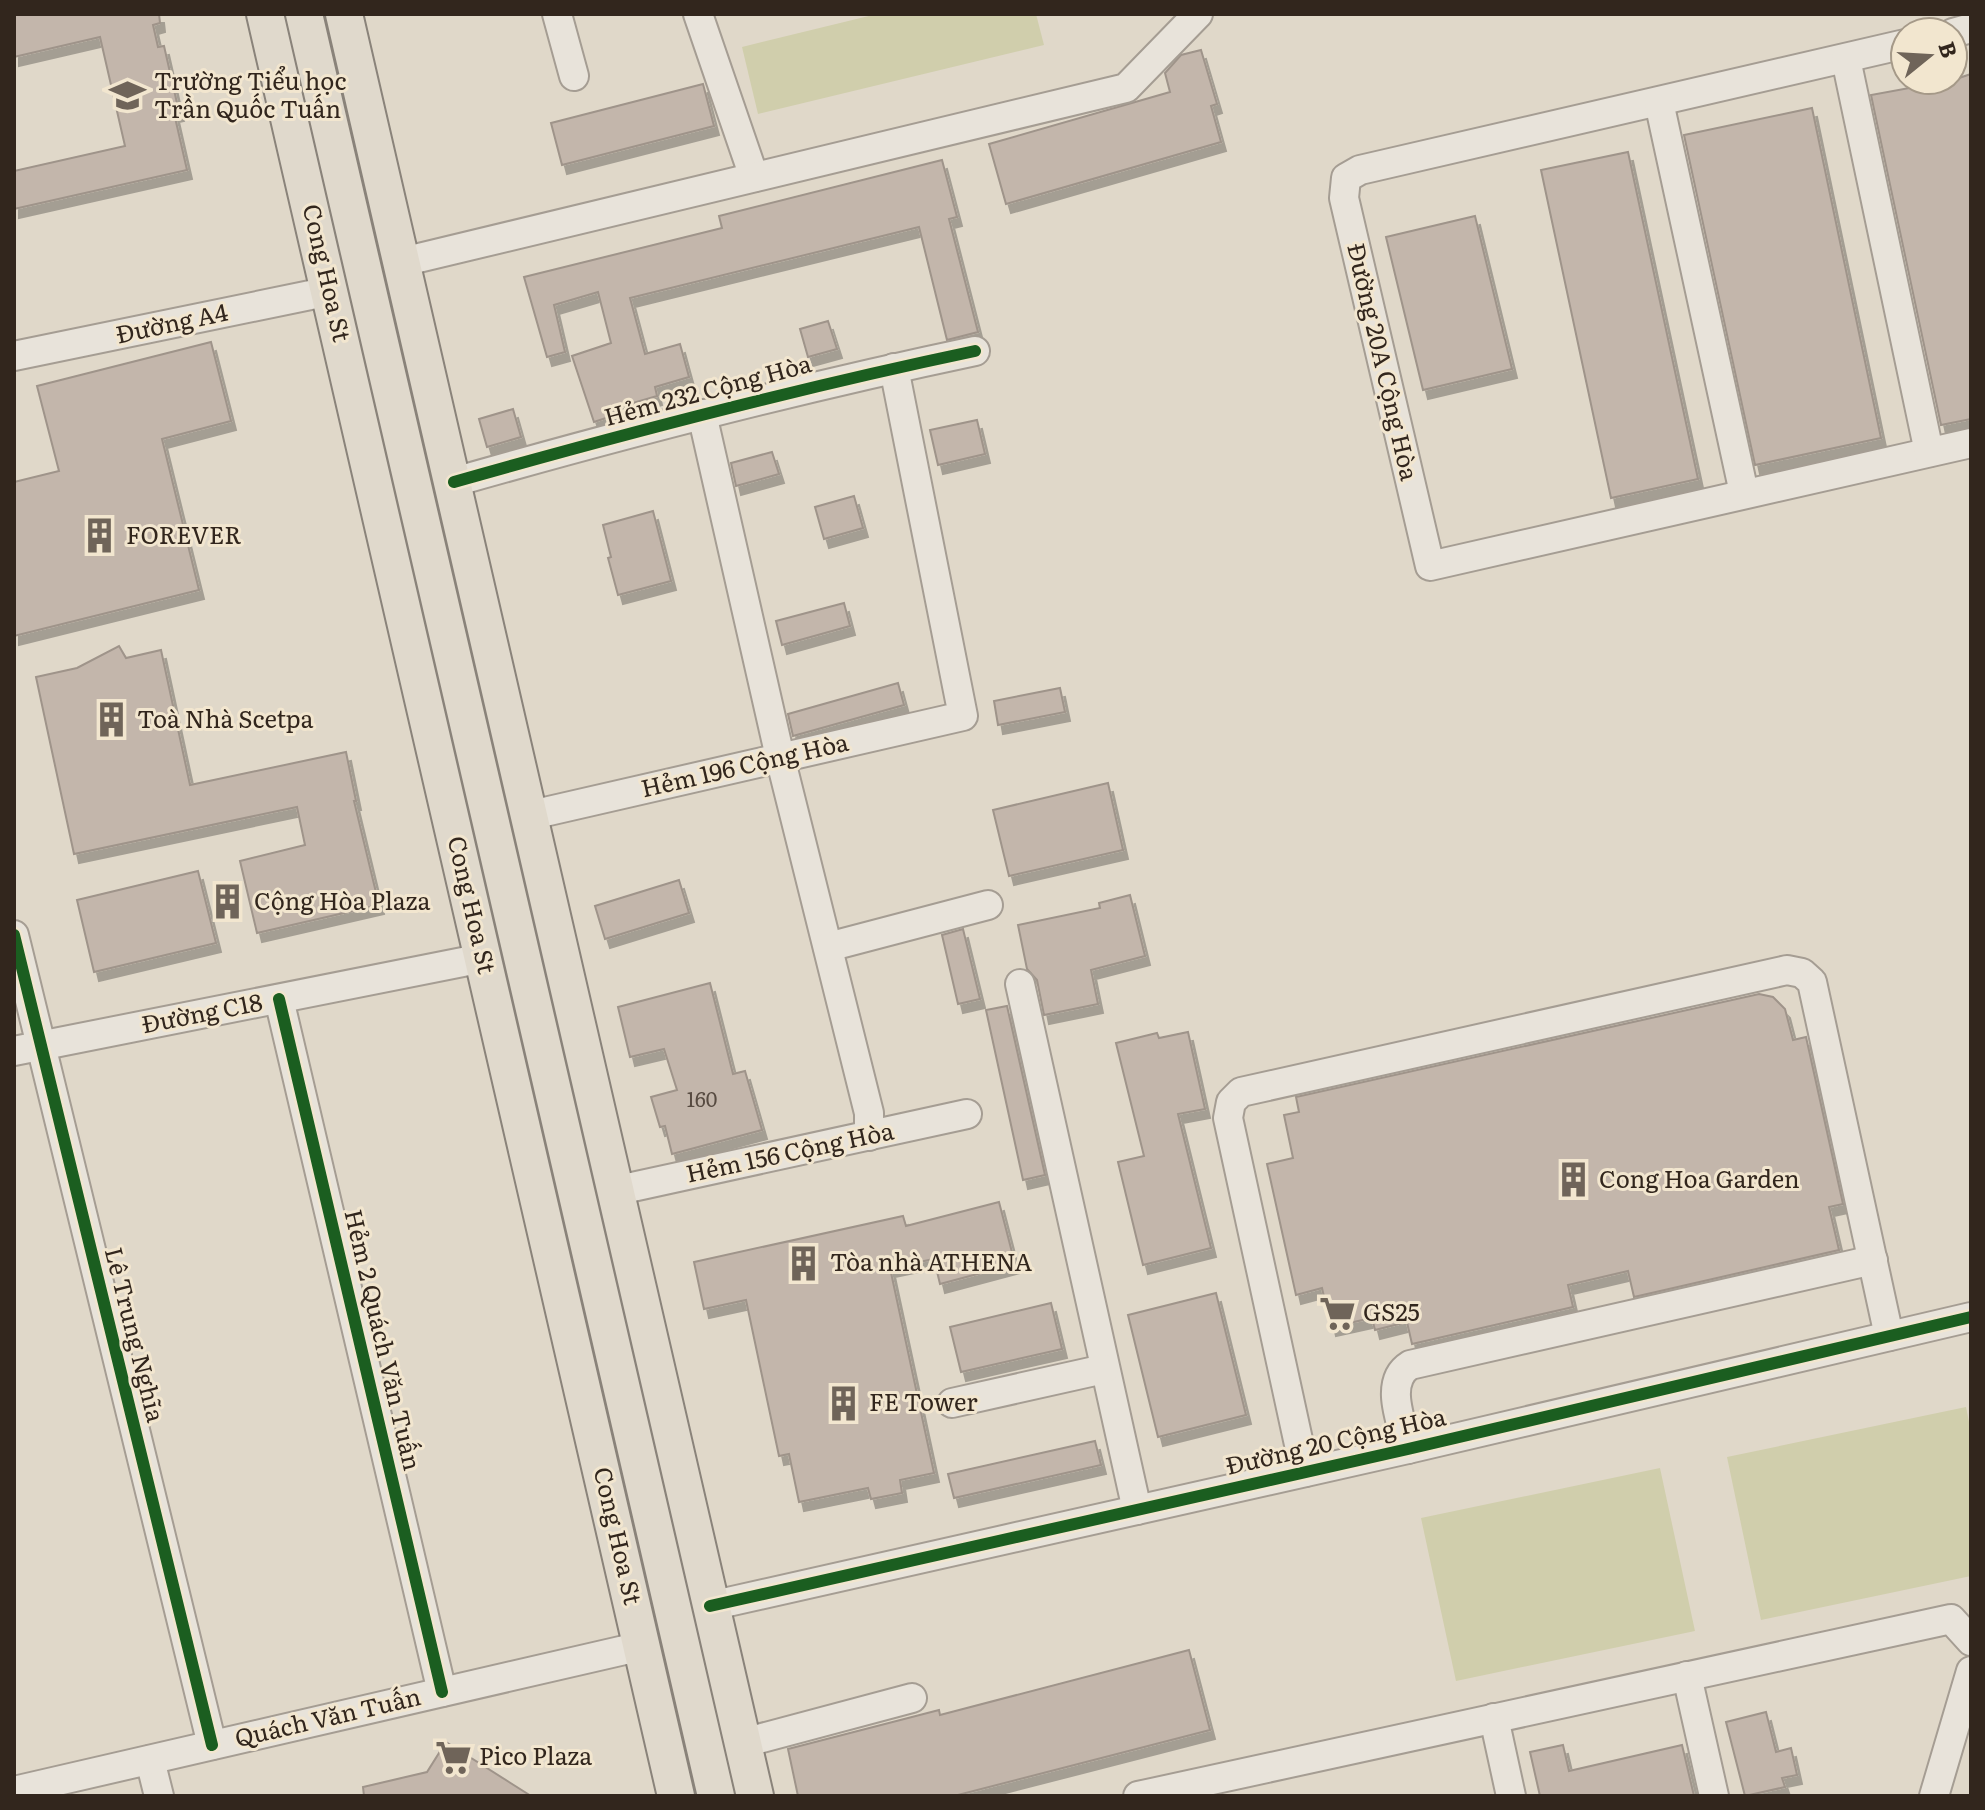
<svg xmlns="http://www.w3.org/2000/svg" width="1985" height="1810" font-family="Literata,serif">
<style>
.green{fill:#d0ceac}
.building{fill:#c3b6ab;stroke:#9f948a;stroke-width:2;filter:url(#shadow)}
.lines{fill:none;stroke-linecap:round;stroke-linejoin:round}
.minor-casing{stroke:#a59d93;stroke-width:32}
.major-casing{stroke:#8a837a;stroke-width:40}
.minor{stroke:#e8e3da;stroke-width:28}
.major{stroke:#e0d9cc;stroke-width:36}
.cycleway-casing{stroke:#f2e6cf;stroke-width:17}
.cycleway{stroke:#1b5e20;stroke-width:12}
.labels{text-anchor:middle;stroke-width:6;stroke-linejoin:round;paint-order:stroke}
.number-label{font-size:20px;fill:#564a40}
.poi-label{font-size:24px;fill:#32261d;stroke:#f2e6cf;text-anchor:start}
.street-label{font-size:24px;fill:#32261d;stroke:#f2e6cf}
</style>
<defs>
<filter id="shadow"><feDropShadow dx="5" dy="9" stdDeviation="0" flood-color="#0004"/></filter>
</defs>
<rect width="100%" height="100%" fill="#e0d8c9"/>
<!-- green -->
<g class="green">
<polygon points="877,14 1036,14 1044,45 758,114 742,47"/>
<polygon points="1966,1407 1971,1432 1971,1576 1761,1620 1727,1457"/>
<polygon points="1660,1468 1695,1631 1456,1681 1421,1518"/>
</g>
<!-- building -->
<g class="building">
<polygon points="14,14 159,14 160,23 153,25 158,47 164,46 179,112 174,113 187,170 14,209 14,171 125,146 100,37 14,57"/>
<polygon points="1201,50 1217,104 1211,106 1221,142 1006,204 989,144 1170,92 1165,73 1181,55"/>
<polygon points="1971,74 1971,419 1941,425 1871,95 1953,80"/>
<polygon points="703,84 714,126 562,165 551,123"/>
<polygon points="1812,108 1881,438 1755,465 1684,135"/>
<polygon points="1628,152 1698,479 1611,498 1541,170"/>
<polygon points="942,160 957,217 949,219 978,332 947,340 919,227 630,298 645,354 680,344 689,377 655,387 657,396 613,409 615,415 594,422 572,356 611,343 598,292 554,305 565,352 547,357 524,277 722,228 719,216"/>
<polygon points="1475,216 1512,369 1423,390 1386,237"/>
<polygon points="828,321 837,349 808,357 800,329"/>
<polygon points="211,342 231,421 162,439 199,590 14,636 14,482 59,471 37,386"/>
<polygon points="513,409 521,437 487,447 479,419"/>
<polygon points="977,420 985,454 938,465 930,430"/>
<polygon points="772,452 779,474 736,486 731,463"/>
<polygon points="854,496 863,528 824,539 815,507"/>
<polygon points="653,511 671,581 618,595 608,558 611,557 603,525"/>
<polygon points="844,603 850,626 782,645 776,621"/>
<polygon points="119,646 126,658 161,650 190,785 346,752 356,801 354,801 379,905 257,933 240,861 305,845 297,807 74,854 36,677 77,668"/>
<polygon points="898,683 904,705 793,736 788,714"/>
<polygon points="1060,688 1065,712 998,725 994,701"/>
<polygon points="1108,783 1123,850 1009,876 993,810"/>
<polygon points="198,871 216,943 94,972 77,900"/>
<polygon points="679,880 689,913 605,939 595,906"/>
<polygon points="1130,895 1145,956 1091,970 1098,1004 1044,1015 1037,980 1027,969 1018,925 1100,908 1099,903"/>
<polygon points="963,929 980,999 958,1004 942,935"/>
<polygon points="710,983 733,1074 745,1071 762,1130 672,1154 665,1126 660,1127 651,1097 677,1090 664,1049 630,1057 618,1007"/>
<polygon points="1759,994 1773,997 1785,1009 1793,1040 1806,1037 1843,1204 1829,1207 1839,1250 1634,1297 1628,1271 1568,1285 1573,1307 1412,1344 1407,1322 1375,1330 1372,1318 1331,1327 1322,1288 1296,1295 1267,1164 1293,1158 1284,1115 1299,1112 1296,1097"/>
<polygon points="1007,1006 1045,1175 1023,1180 986,1010"/>
<polygon points="1188,1032 1205,1109 1178,1114 1211,1248 1143,1265 1118,1162 1144,1156 1116,1043 1157,1033 1159,1038"/>
<polygon points="999,1202 1015,1264 940,1284 934,1259 890,1268 934,1473 900,1480 902,1493 871,1499 868,1488 799,1502 789,1454 779,1456 746,1300 704,1309 694,1262 903,1216 906,1226"/>
<polygon points="1216,1293 1246,1415 1158,1437 1128,1315"/>
<polygon points="1051,1303 1062,1349 961,1372 950,1327"/>
<polygon points="1095,1441 1101,1465 954,1498 948,1474"/>
<polygon points="1189,1650 1210,1730 954,1796 798,1796 788,1749 939,1710 940,1715"/>
<polygon points="1766,1712 1776,1752 1791,1748 1797,1775 1782,1778 1785,1787 1745,1796 1726,1722"/>
<polygon points="446,1742 531,1796 364,1796 363,1787 427,1772"/>
<polygon points="1563,1745 1569,1771 1682,1745 1694,1796 1540,1796 1530,1752"/>
</g>
<g class="lines">
<defs>
<g id="minor">
<polyline points="557,14 574,76"/>
<polyline points="698,14 754,177"/>
<polyline points="1953,33 1971,28"/>
<polyline points="1905,44 1360,170 1346,178 1344,198 1430,566 1971,443"/>
<polyline points="1846,59 1929,452"/>
<polyline points="1659,102 1744,493"/>
<polyline points="402,262 1126,88 1198,14"/>
<polyline points="14,356 330,291"/>
<polyline points="702,414 780,757 869,1113 869,1136"/>
<path d="M454,482C626,433 799,388 975,351"/>
<polyline points="527,816 963,716 894,368"/>
<polyline points="14,935 212,1745"/>
<polyline points="828,947 988,905"/>
<polyline points="1020,984 1137,1510"/>
<polyline points="279,999 442,1692"/>
<polyline points="14,1051 483,958"/>
<polyline points="614,1191 967,1114"/>
<polyline points="952,1403 1104,1369"/>
<path d="M1408,1449C1402,1423 1383,1382 1410,1365L1873,1260"/>
<polyline points="1305,1472 1228,1118 1231,1102 1241,1092 1787,970 1802,973 1812,982 1889,1336"/>
<polyline points="710,1606 1408,1449 1971,1317"/>
<polyline points="1687,1676 1714,1796"/>
<polyline points="1494,1718 1511,1796"/>
<polyline points="743,1743 912,1698"/>
<polyline points="150,1760 159,1796"/>
<polyline points="14,1791 642,1646"/>
<polyline points="1138,1796 1951,1619 1971,1641"/>
<polyline points="1934,1796 1971,1671"/>
</g>
<g id="major">
<polyline points="265,14 676,1796"/>
<polyline points="304,14 716,1796"/>
<polyline points="344,14 755,1796"/>
</g>
</defs>
<!-- minor casing -->
<use href="#minor" class="minor-casing"/>
<!-- major casing -->
<use href="#major" class="major-casing"/>
<!-- minor -->
<use href="#minor" class="minor"/>
<!-- major -->
<use href="#major" class="major"/>
<defs>
<g id="cycleway">
<path d="M454,482C626,433 799,388 975,351"/>
<polyline points="14,935 212,1745"/>
<polyline points="279,999 442,1692"/>
<polyline points="710,1606 1408,1449 1971,1317"/>
</g>
</defs>
<!-- cycleway casing -->
<use href="#cycleway" class="cycleway-casing"/>
<!-- cycleway -->
<use href="#cycleway" class="cycleway"/>
</g>
<!-- icons -->
<defs>
<symbol id="school-bare" viewBox="-9 -9 18 18"><path d="M0-5L7-2L0 1L-7-2ZM-4 1L0 2.5L4 1V4Q0 6-4 4Z" fill="#6f6459" stroke="#f2e6cf" stroke-width="2.5" paint-order="stroke"/></symbol>
<symbol id="building-bare" viewBox="-9 -9 18 18"><path d="M-4-6H4V6H1V3H-1V6H-4ZM-2.5-4.3h1.7v1.8h-1.7ZM.8-4.3h1.7v1.8H.8ZM-2.5-1h1.7V.8h-1.7ZM.8-1h1.7V.8H.8Z" fill="#6f6459" stroke="#f2e6cf" stroke-width="2.5" paint-order="stroke"/></symbol>
<symbol id="supermarket-bare" viewBox="-9 -9 18 18"><path d="M-6-5.5h2.5l.6 2H6L4.5 2H-2.5L-4.4-4H-6ZM-1.5 3.2a1.3 1.3 0 1 0 .1 0ZM3 3.2a1.3 1.3 0 1 0 .1 0Z" fill="#6f6459" stroke="#f2e6cf" stroke-width="2.5" paint-order="stroke"/></symbol>
</defs>
<g fill-rule="evenodd">
<use href="#school-bare" x="102" y="70" width="51" height="51"/>
<use href="#building-bare" x="74" y="510" width="51" height="51"/>
<use href="#building-bare" x="86" y="694" width="51" height="51"/>
<use href="#building-bare" x="202" y="876" width="51" height="51"/>
<use href="#building-bare" x="1548" y="1154" width="51" height="51"/>
<use href="#building-bare" x="778" y="1238" width="51" height="51"/>
<use href="#supermarket-bare" x="1312" y="1288" width="51" height="51"/>
<use href="#building-bare" x="818" y="1378" width="51" height="51"/>
<use href="#supermarket-bare" x="428" y="1732" width="51" height="51"/>
</g>
<g class="labels">
<!-- number labels -->
<g class="number-label">
<text x="702" y="1107">160</text>
</g>
<!-- poi labels -->
<g class="poi-label">
<text x="154" y="90">Trường Tiểu học<tspan x="154" dy="28">Trần Quốc Tuấn</tspan></text>
<text x="126" y="544">FOREVER</text>
<text x="137" y="728">Toà Nhà Scetpa</text>
<text x="254" y="910">Cộng Hòa Plaza</text>
<text x="1599" y="1188">Cong Hoa Garden</text>
<text x="830" y="1271">Tòa nhà ATHENA</text>
<text x="1363" y="1321">GS25</text>
<text x="869" y="1411">FE Tower</text>
<text x="479" y="1765">Pico Plaza</text>
</g>
<!-- street labels -->
<g class="street-label">
<text transform="translate(326 273) rotate(77)" y="8">Cong Hoa St</text>
<text transform="translate(172 324) rotate(-12)" y="8">Đường A4</text>
<text transform="translate(1382 362) rotate(77)" y="8">Đường 20A Cộng Hòa</text>
<text transform="translate(708 391) rotate(-15)" y="8">Hẻm 232 Cộng Hòa</text>
<text transform="translate(745 766) rotate(-13)" y="8">Hẻm 196 Cộng Hòa</text>
<text transform="translate(471 905) rotate(77)" y="8">Cong Hoa St</text>
<text transform="translate(202 1014) rotate(-11)" y="8">Đường C18</text>
<text transform="translate(790 1153) rotate(-12)" y="8">Hẻm 156 Cộng Hòa</text>
<text transform="translate(134 1335) rotate(76)" y="8">Lê Trung Nghĩa</text>
<text transform="translate(382 1340) rotate(77)" y="8">Hẻm 2 Quách Văn Tuấn</text>
<text transform="translate(1336 1442) rotate(-13)" y="8">Đường 20 Cộng Hòa</text>
<text transform="translate(617 1536) rotate(77)" y="8">Cong Hoa St</text>
<text transform="translate(328 1718) rotate(-13)" y="8">Quách Văn Tuấn</text>
</g>
</g>
<!-- border -->
<rect width="1985" height="1810" fill="none" stroke="#32261d" stroke-width="32"/>
<!-- north arrow -->
<g transform="translate(1929 56) rotate(72)"><circle r="38" fill="#f2e6cf" stroke="#a59988" stroke-width="2"/>
<path d="M0-6L14 30L0 20L-14 30Z" fill="#6f6459"/>
<text y="-12" font-size="22" font-weight="bold" text-anchor="middle" fill="#32261d">B</text>
</g>
</svg>
